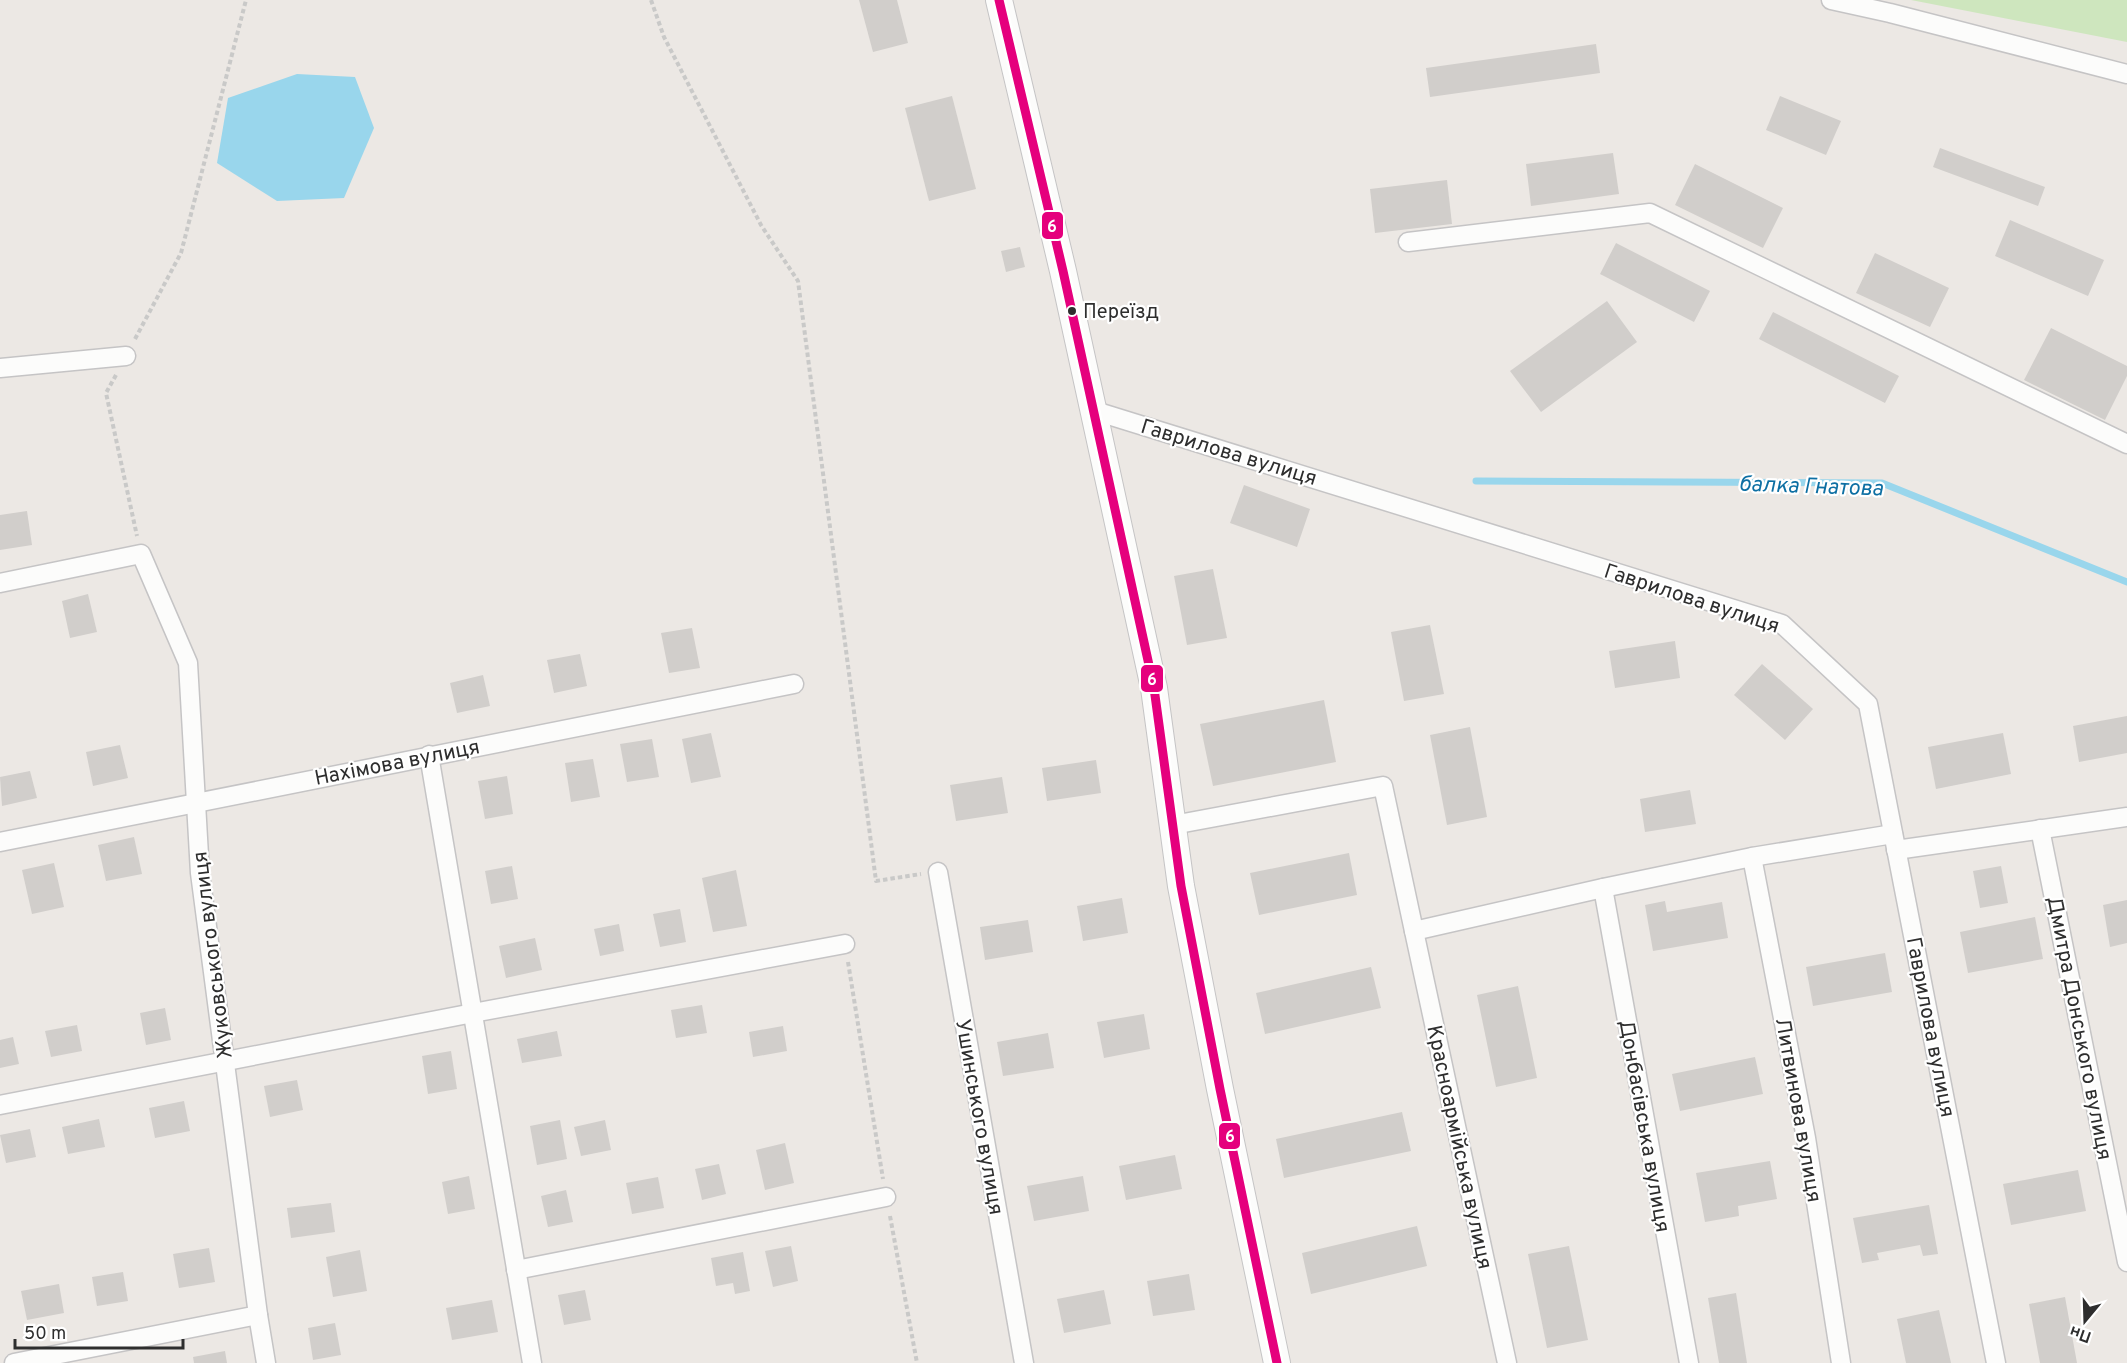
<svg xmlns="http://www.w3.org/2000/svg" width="2127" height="1363" font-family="Overpass,sans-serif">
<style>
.green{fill:#cee6be}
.water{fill:#99d6ec}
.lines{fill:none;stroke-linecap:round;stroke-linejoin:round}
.stream{stroke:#99d6ec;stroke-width:7}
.building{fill:#d1cecb}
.street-casing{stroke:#c5c4c5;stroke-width:21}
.secondary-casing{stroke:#c5c4c5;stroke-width:28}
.path{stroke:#c9c9c8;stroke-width:4;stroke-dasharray:4.5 3;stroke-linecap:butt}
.street{stroke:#fcfcfb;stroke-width:18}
.secondary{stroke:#fcfcfb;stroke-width:26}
.bus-1-casing{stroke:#fff;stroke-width:14}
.bus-1{stroke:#e5007d;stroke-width:9}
.bus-dot{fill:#2e2e2e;stroke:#fff;stroke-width:2}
.labels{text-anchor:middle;stroke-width:4.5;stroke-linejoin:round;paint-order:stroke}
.bus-label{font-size:20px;fill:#2e2e2e;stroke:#fff;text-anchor:start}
.street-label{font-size:21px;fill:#2e2e2e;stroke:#fff}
.water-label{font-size:22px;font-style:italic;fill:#0d6fa3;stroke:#fff}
.line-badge{stroke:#fff;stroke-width:2}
.badge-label{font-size:16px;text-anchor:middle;font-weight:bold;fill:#fff}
</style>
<rect width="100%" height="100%" fill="#ece8e4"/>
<!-- green -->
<polygon class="green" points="1911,0 2127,0 2127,42"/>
<!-- water -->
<polygon class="water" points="297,74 355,77 374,128 344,198 277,201 217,163 228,98"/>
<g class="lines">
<!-- stream -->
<polyline class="stream" points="1476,481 1882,483 2127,582"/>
</g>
<!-- building -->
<g class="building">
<polygon points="859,0 897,0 908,43 873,52"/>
<polygon points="1596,44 1600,73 1430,97 1426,68"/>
<polygon points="952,96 976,189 929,201 905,108"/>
<polygon points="1780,96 1841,121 1826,155 1766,130"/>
<polygon points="1940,148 2045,187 2038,206 1933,167"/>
<polygon points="1613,153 1619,194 1531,206 1526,164"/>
<polygon points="1695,164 1783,208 1763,248 1675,205"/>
<polygon points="1447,180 1452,224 1375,233 1370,189"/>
<polygon points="2010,220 2104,260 2088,296 1995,256"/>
<polygon points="1616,243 1710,291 1694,322 1600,274"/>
<polygon points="1020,247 1025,267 1006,272 1001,251"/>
<polygon points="1875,253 1949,288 1930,327 1856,293"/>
<polygon points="1607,301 1637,342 1541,412 1510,371"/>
<polygon points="1773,312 1899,376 1885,403 1759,339"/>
<polygon points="2051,328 2127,366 2127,376 2105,420 2024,380"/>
<polygon points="1244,485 1310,509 1297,547 1230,523"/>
<polygon points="27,511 32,545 0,550 0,515"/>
<polygon points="1213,569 1227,638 1187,645 1174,576"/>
<polygon points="88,594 97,632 70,638 62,601"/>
<polygon points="1430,625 1444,694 1404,701 1391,632"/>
<polygon points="692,628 700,668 669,673 661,633"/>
<polygon points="1675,641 1680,678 1615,688 1609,651"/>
<polygon points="580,654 587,686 554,693 547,660"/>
<polygon points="1762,664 1813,709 1785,740 1734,695"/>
<polygon points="483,675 490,706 457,713 450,683"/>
<polygon points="1324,700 1336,762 1213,786 1200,724"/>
<polygon points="2127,716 2127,753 2079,762 2073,726"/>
<polygon points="1470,727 1487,817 1447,825 1430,735"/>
<polygon points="711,733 721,777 691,783 682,739"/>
<polygon points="2003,733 2011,774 1936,789 1928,747"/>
<polygon points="652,739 659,777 627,782 620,744"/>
<polygon points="120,745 128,778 93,786 86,752"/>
<polygon points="593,759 600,797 571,802 565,763"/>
<polygon points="1096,760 1101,793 1047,801 1042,768"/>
<polygon points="30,771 37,798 2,806 0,777"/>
<polygon points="507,776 513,814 485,819 478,781"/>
<polygon points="1002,777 1008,813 956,821 950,785"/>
<polygon points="1690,790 1696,824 1645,832 1640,799"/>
<polygon points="134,837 142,874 106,881 98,845"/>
<polygon points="1349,853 1357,895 1259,915 1250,873"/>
<polygon points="54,863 64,907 32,914 22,870"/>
<polygon points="512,866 518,899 491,904 485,871"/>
<polygon points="2001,866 2008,903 1980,908 1973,871"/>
<polygon points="736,870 747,926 713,932 702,878"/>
<polygon points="1122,898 1128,933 1083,941 1077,906"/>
<polygon points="2127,900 2127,943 2110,947 2103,905"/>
<polygon points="1665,901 1667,912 1722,902 1728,938 1653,951 1645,905"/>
<polygon points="680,909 686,942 660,947 653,914"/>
<polygon points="2035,917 2043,959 1968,973 1960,932"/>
<polygon points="1028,920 1033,952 985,960 980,927"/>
<polygon points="619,924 624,951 600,956 594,929"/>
<polygon points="535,938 542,970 506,978 499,946"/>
<polygon points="1885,953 1892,992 1813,1006 1806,967"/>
<polygon points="1371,967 1381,1008 1265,1034 1256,993"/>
<polygon points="1518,986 1537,1078 1496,1087 1477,995"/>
<polygon points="702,1005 707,1033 676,1038 671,1010"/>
<polygon points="165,1008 171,1040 146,1045 140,1013"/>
<polygon points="1144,1014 1150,1049 1104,1058 1097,1022"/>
<polygon points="77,1025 82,1051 51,1057 45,1031"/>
<polygon points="783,1026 787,1051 753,1057 749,1032"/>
<polygon points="557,1031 562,1056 522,1063 517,1039"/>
<polygon points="1048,1033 1054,1068 1003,1076 997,1042"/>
<polygon points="13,1037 19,1064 0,1068 0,1040"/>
<polygon points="451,1051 457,1089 428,1094 422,1056"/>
<polygon points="1755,1057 1763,1094 1680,1111 1672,1074"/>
<polygon points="297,1080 303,1110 270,1117 264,1086"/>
<polygon points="184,1101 190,1131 155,1138 149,1108"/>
<polygon points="1402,1112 1411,1151 1284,1178 1276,1139"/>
<polygon points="99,1119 105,1147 68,1154 62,1127"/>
<polygon points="560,1120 567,1159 537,1165 530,1126"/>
<polygon points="605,1120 611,1150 581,1156 574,1127"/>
<polygon points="30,1129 36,1157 6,1163 0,1135"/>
<polygon points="785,1143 794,1183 765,1190 756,1150"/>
<polygon points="1175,1155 1182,1189 1126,1200 1119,1166"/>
<polygon points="1770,1161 1777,1199 1738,1206 1739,1216 1705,1222 1696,1173"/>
<polygon points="719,1164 726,1194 702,1200 695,1169"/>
<polygon points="2078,1170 2086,1211 2011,1225 2003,1184"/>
<polygon points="469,1176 475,1209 448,1214 442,1182"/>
<polygon points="1083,1176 1089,1211 1034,1221 1027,1186"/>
<polygon points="658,1177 664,1208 632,1214 626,1183"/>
<polygon points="566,1190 573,1222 548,1227 541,1196"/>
<polygon points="331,1203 335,1232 291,1238 287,1208"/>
<polygon points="1929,1205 1938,1254 1923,1256 1920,1245 1877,1253 1879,1260 1862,1263 1853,1218"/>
<polygon points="1417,1226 1427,1266 1311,1294 1302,1253"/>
<polygon points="791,1246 798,1281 773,1287 765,1251"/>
<polygon points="1569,1246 1588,1340 1547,1348 1528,1254"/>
<polygon points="209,1248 215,1282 179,1288 173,1254"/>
<polygon points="360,1250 367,1291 333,1297 326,1257"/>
<polygon points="743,1252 750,1291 735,1294 733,1283 716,1286 711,1258"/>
<polygon points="123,1272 128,1301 97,1306 92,1277"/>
<polygon points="1189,1274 1195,1310 1153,1316 1147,1281"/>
<polygon points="59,1284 64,1313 27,1320 21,1291"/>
<polygon points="585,1290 591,1320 564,1325 558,1295"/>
<polygon points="1104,1290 1111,1324 1064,1333 1057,1299"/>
<polygon points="1736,1293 1747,1363 1719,1363 1708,1298"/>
<polygon points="2065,1297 2077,1363 2040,1363 2029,1304"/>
<polygon points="492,1300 498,1332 452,1340 446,1308"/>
<polygon points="1939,1310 1951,1363 1906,1363 1897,1319"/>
<polygon points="335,1323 341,1355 313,1360 308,1328"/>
<polygon points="225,1351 227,1363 194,1363 193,1357"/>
</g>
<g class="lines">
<defs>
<g id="street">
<polyline points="1831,0 1890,13 2127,74"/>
<polyline points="1408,242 1650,213 2127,444"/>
<polyline points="0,368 126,356"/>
<polyline points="1092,410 1782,624 1868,704 1996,1363"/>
<polyline points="0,583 141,554 188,663 200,873 258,1315 266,1363"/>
<polyline points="429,755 532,1363"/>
<polyline points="1173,825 1383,786 1414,931 1603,888 1752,857 1893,834"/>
<polyline points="2040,829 2127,1262"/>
<polyline points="0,842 794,684"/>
<polyline points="1896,850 2127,817"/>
<polyline points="1752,857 1806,1138 1841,1363"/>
<polyline points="938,872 1024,1363"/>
<polyline points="1603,888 1689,1363"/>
<polyline points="1414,931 1507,1363"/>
<polyline points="0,1105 473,1013 845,944"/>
<polyline points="516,1270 886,1197"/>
<polyline points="14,1363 258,1315"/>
</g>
<polyline id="secondary" points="999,0 1063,271 1154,688 1181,886 1220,1089 1277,1363"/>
</defs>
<!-- street casing -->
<use href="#street" class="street-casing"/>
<!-- secondary casing -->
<use href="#secondary" class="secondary-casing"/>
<!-- path -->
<g class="path">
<polyline points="651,0 664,37 761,225 798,281 876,881 921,874"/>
<polyline points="135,339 181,253 246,0"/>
<polyline points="116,375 106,393 137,536"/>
<polyline points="848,962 883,1179"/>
<polyline points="890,1216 917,1363"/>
</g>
<!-- street -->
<use href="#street" class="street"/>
<!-- secondary -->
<use href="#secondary" class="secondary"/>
<defs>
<polyline id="bus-1" points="999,0 1063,271 1154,688 1181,886 1220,1089 1277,1363"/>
</defs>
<!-- bus-1 casing -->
<use href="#bus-1" class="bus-1-casing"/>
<!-- bus-1 -->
<use href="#bus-1" class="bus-1"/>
</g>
<!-- markers -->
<circle class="bus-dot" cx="1072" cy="311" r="5"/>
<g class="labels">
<!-- bus labels -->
<g class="bus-label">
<text x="1083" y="318">Переїзд</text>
</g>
<!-- street labels -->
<g class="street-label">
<text transform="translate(1229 452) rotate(17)" y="7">Гаврилова вулиця</text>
<text transform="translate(1692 598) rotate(18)" y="7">Гаврилова вулиця</text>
<text transform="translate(397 762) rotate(-11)" y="7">Нахімова вулиця</text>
<text transform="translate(212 955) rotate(-97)" y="7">Жуковського вулиця</text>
<text transform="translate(1931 1027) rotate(79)" y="7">Гаврилова вулиця</text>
<text transform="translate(2080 1028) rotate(79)" y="7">Дмитра Донського вулиця</text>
<text transform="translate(1799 1110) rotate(80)" y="7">Литвинова вулиця</text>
<text transform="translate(980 1117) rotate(80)" y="7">Ушинського вулиця</text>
<text transform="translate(1645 1126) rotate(80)" y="7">Донбасівська вулиця</text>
<text transform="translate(1460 1147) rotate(78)" y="7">Красноармійська вулиця</text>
</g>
<!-- water labels -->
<g class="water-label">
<text transform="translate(1811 485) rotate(2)" y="8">балка Гнатова</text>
</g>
</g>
<g class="line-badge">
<rect x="1041" y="211" width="23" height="29" rx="6" fill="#e5007d"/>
<rect x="1140" y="664" width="24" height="29" rx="6" fill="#e5007d"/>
<rect x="1218" y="1122" width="23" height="28" rx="6" fill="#e5007d"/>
</g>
<g class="badge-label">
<text x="1052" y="232">6</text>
<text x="1152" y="685">6</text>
<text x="1230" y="1142">6</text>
</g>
<!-- north arrow -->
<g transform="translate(2085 1321) rotate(199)" stroke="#ffffff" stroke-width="4.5" paint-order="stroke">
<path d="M0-4.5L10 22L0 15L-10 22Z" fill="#2e2e2e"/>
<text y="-9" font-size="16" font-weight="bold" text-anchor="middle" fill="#2e2e2e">Пн</text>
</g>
<!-- scale -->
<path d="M15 1339v9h168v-9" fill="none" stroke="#2e2e2e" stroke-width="3"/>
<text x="24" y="1339" font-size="18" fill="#2e2e2e" stroke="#ffffff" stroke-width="4.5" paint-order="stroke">50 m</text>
</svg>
